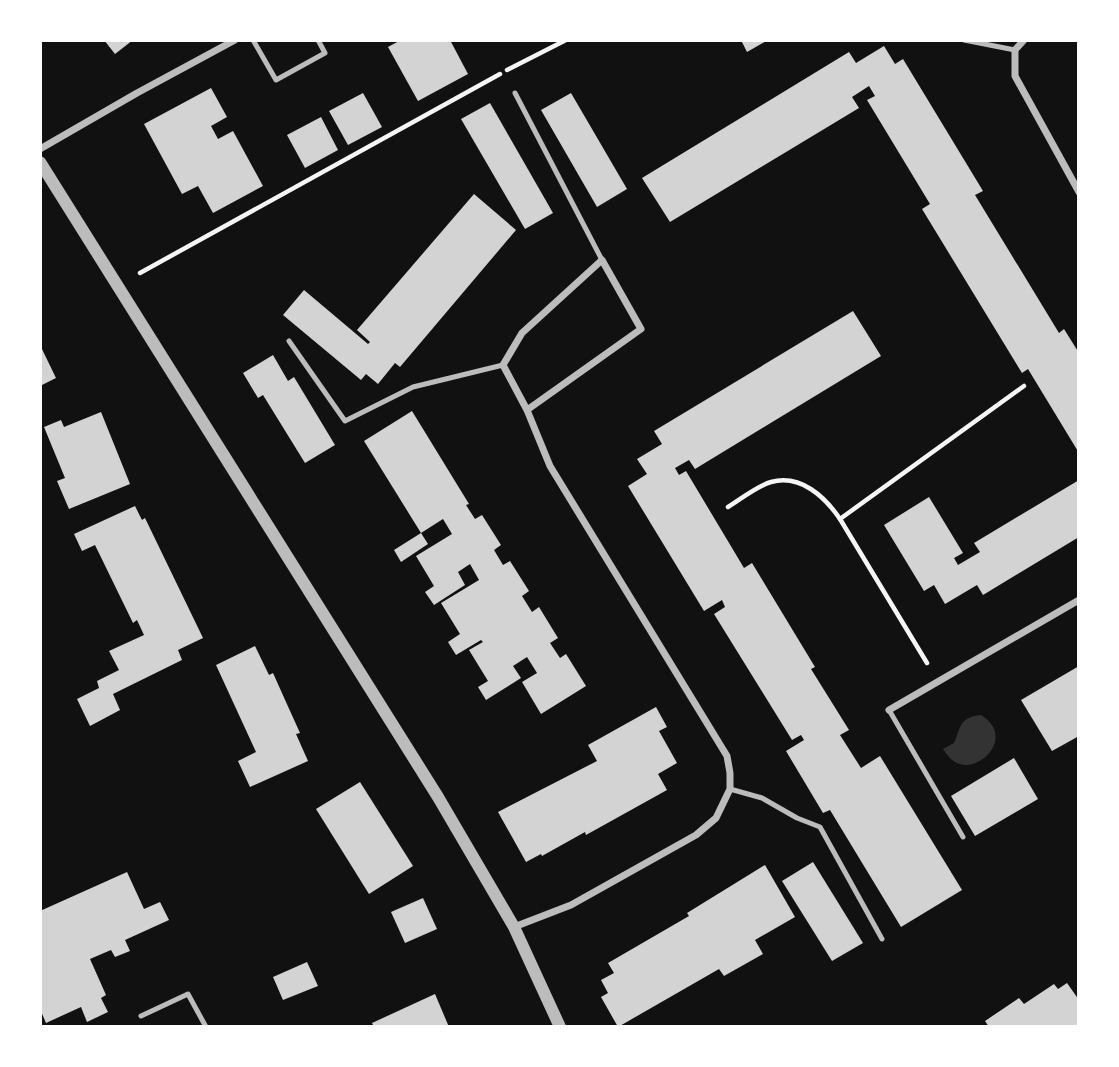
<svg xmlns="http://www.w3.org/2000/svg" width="1119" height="1067" font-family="Spectral,serif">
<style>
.water{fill:#333}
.building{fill:#d3d3d3}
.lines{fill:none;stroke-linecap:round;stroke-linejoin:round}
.path{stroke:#f5f5f5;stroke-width:4.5}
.service{stroke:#bcbcbc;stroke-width:5}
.minor{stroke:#bcbcbc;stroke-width:7}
.tertiary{stroke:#bcbcbc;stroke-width:12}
</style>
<rect width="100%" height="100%" fill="#111"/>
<!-- water -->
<path class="water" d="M981,715C1015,736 982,771 960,764C952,762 948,756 943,749L954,743C962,726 958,718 981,715Z"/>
<!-- building -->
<g class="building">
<polygon points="104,40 133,40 115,54"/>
<polygon points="401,40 450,40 468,74 418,101 388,47"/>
<polygon points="741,40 768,40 747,52"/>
<polygon points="884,46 895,64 903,59 983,191 975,195 1059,333 1064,329 1079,353 1079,453 1028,369 1022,373 922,209 930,204 867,100 875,96 869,86 852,97 859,108 670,222 642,178 849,52 856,63"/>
<polygon points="211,88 227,117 211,126 218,139 233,131 263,186 213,213 198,186 182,194 144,124"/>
<polygon points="363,93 382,127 348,145 329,111"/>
<polygon points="571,93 627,189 597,207 541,110"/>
<polygon points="490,103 553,213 525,229 461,119"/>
<polygon points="321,117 338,150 305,168 287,135"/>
<polygon points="474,194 516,230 400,367 395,363 378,384 366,374 361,380 283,315 304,290 368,344 370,342 357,330"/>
<polygon points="853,311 881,356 695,469 689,460 675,468 679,475 686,471 744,568 752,563 815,667 811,669 849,730 840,735 861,768 880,756 962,890 901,927 830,810 823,813 786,751 804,740 801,735 792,740 714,614 725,607 722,600 704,611 628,486 647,474 637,459 662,444 654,431"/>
<polygon points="40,345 56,378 40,386"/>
<polygon points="273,355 288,381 294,377 335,445 305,463 263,395 258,398 243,373"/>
<polygon points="412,411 469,504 466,505 475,519 482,515 501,545 494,550 503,565 510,561 529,591 522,596 532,612 539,607 558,638 550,643 560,658 566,654 586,686 541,714 522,682 537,673 527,657 513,666 521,678 486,700 478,687 488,681 469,650 483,642 481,640 456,655 448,642 460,634 441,603 479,580 470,564 458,572 465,585 434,605 425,592 434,586 416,556 452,534 443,519 421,533 428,544 401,562 394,550 421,533 364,441"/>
<polygon points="101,412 130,484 69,509 57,481 65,478 44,427 61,420 64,427"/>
<polygon points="1079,480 1079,537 983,595 977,585 945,604 934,585 924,591 884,525 929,497 963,553 954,558 958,565 980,552 974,543"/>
<polygon points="135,506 142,520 145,518 203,638 178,650 182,660 113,694 120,710 90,726 77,699 99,688 97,681 119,670 109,651 144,635 137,620 133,623 95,545 82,551 74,534"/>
<polygon points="255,646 269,675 273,673 286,702 300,733 296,734 308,761 250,787 238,761 256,752 216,665"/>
<polygon points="1079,666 1079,736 1052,751 1021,700"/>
<polygon points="656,707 667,727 659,731 677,763 658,774 667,790 586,835 585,832 542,856 541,854 526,862 498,812 597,761 588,745"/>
<polygon points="1014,758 1038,799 975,836 951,796"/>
<polygon points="360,782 413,866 369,894 316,809"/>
<polygon points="813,862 863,943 832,961 782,881"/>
<polygon points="765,865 795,917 755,940 763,954 724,976 719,969 618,1027 601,997 608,993 601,980 614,973 608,963 689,916 687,913"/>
<polygon points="127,872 144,909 160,902 169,920 125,940 130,951 115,957 111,950 90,959 106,995 101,998 108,1012 87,1022 81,1007 46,1023 40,1009 40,911"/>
<polygon points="423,898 437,929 405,943 391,912"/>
<polygon points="307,962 318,986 283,1000 273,977"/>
<polygon points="1067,983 1079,1000 1079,1027 989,1027 985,1021 1019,998 1024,1004 1054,984 1058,989"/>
<polygon points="435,994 449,1027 374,1027 372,1023"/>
</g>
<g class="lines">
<!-- path -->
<g class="path">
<polyline points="507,70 566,40"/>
<polyline points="140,273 500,74"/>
<path d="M728,507C741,499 757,486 771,482C801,474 825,497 840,519"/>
<polyline points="927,663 840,519 1024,386"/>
</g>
<!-- service -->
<g class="service">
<polyline points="253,40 276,80 325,53 318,40"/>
<polyline points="964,40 1015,50"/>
<polyline points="515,93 602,260"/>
<polyline points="289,341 345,421 413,387 503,365"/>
<polyline points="889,710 963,837"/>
<polyline points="730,789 762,798 797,818 820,827 882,939"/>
<polyline points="141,1016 188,994 206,1027"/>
</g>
<!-- minor -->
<g class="minor">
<polyline points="1024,40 1015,50 1015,76 1079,192"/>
<polyline points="40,149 137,93 235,40"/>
<polyline points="889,710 1079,600"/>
<polyline points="514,927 571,905 696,835 716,818 730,789 730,773 727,756 550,466 527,410 503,365 522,333 602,260 641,329 527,410"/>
</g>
<!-- tertiary -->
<polyline class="tertiary" points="40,162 438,797 514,927 560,1027"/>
</g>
<!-- border -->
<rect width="1119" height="1067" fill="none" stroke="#ffffff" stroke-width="84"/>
</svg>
